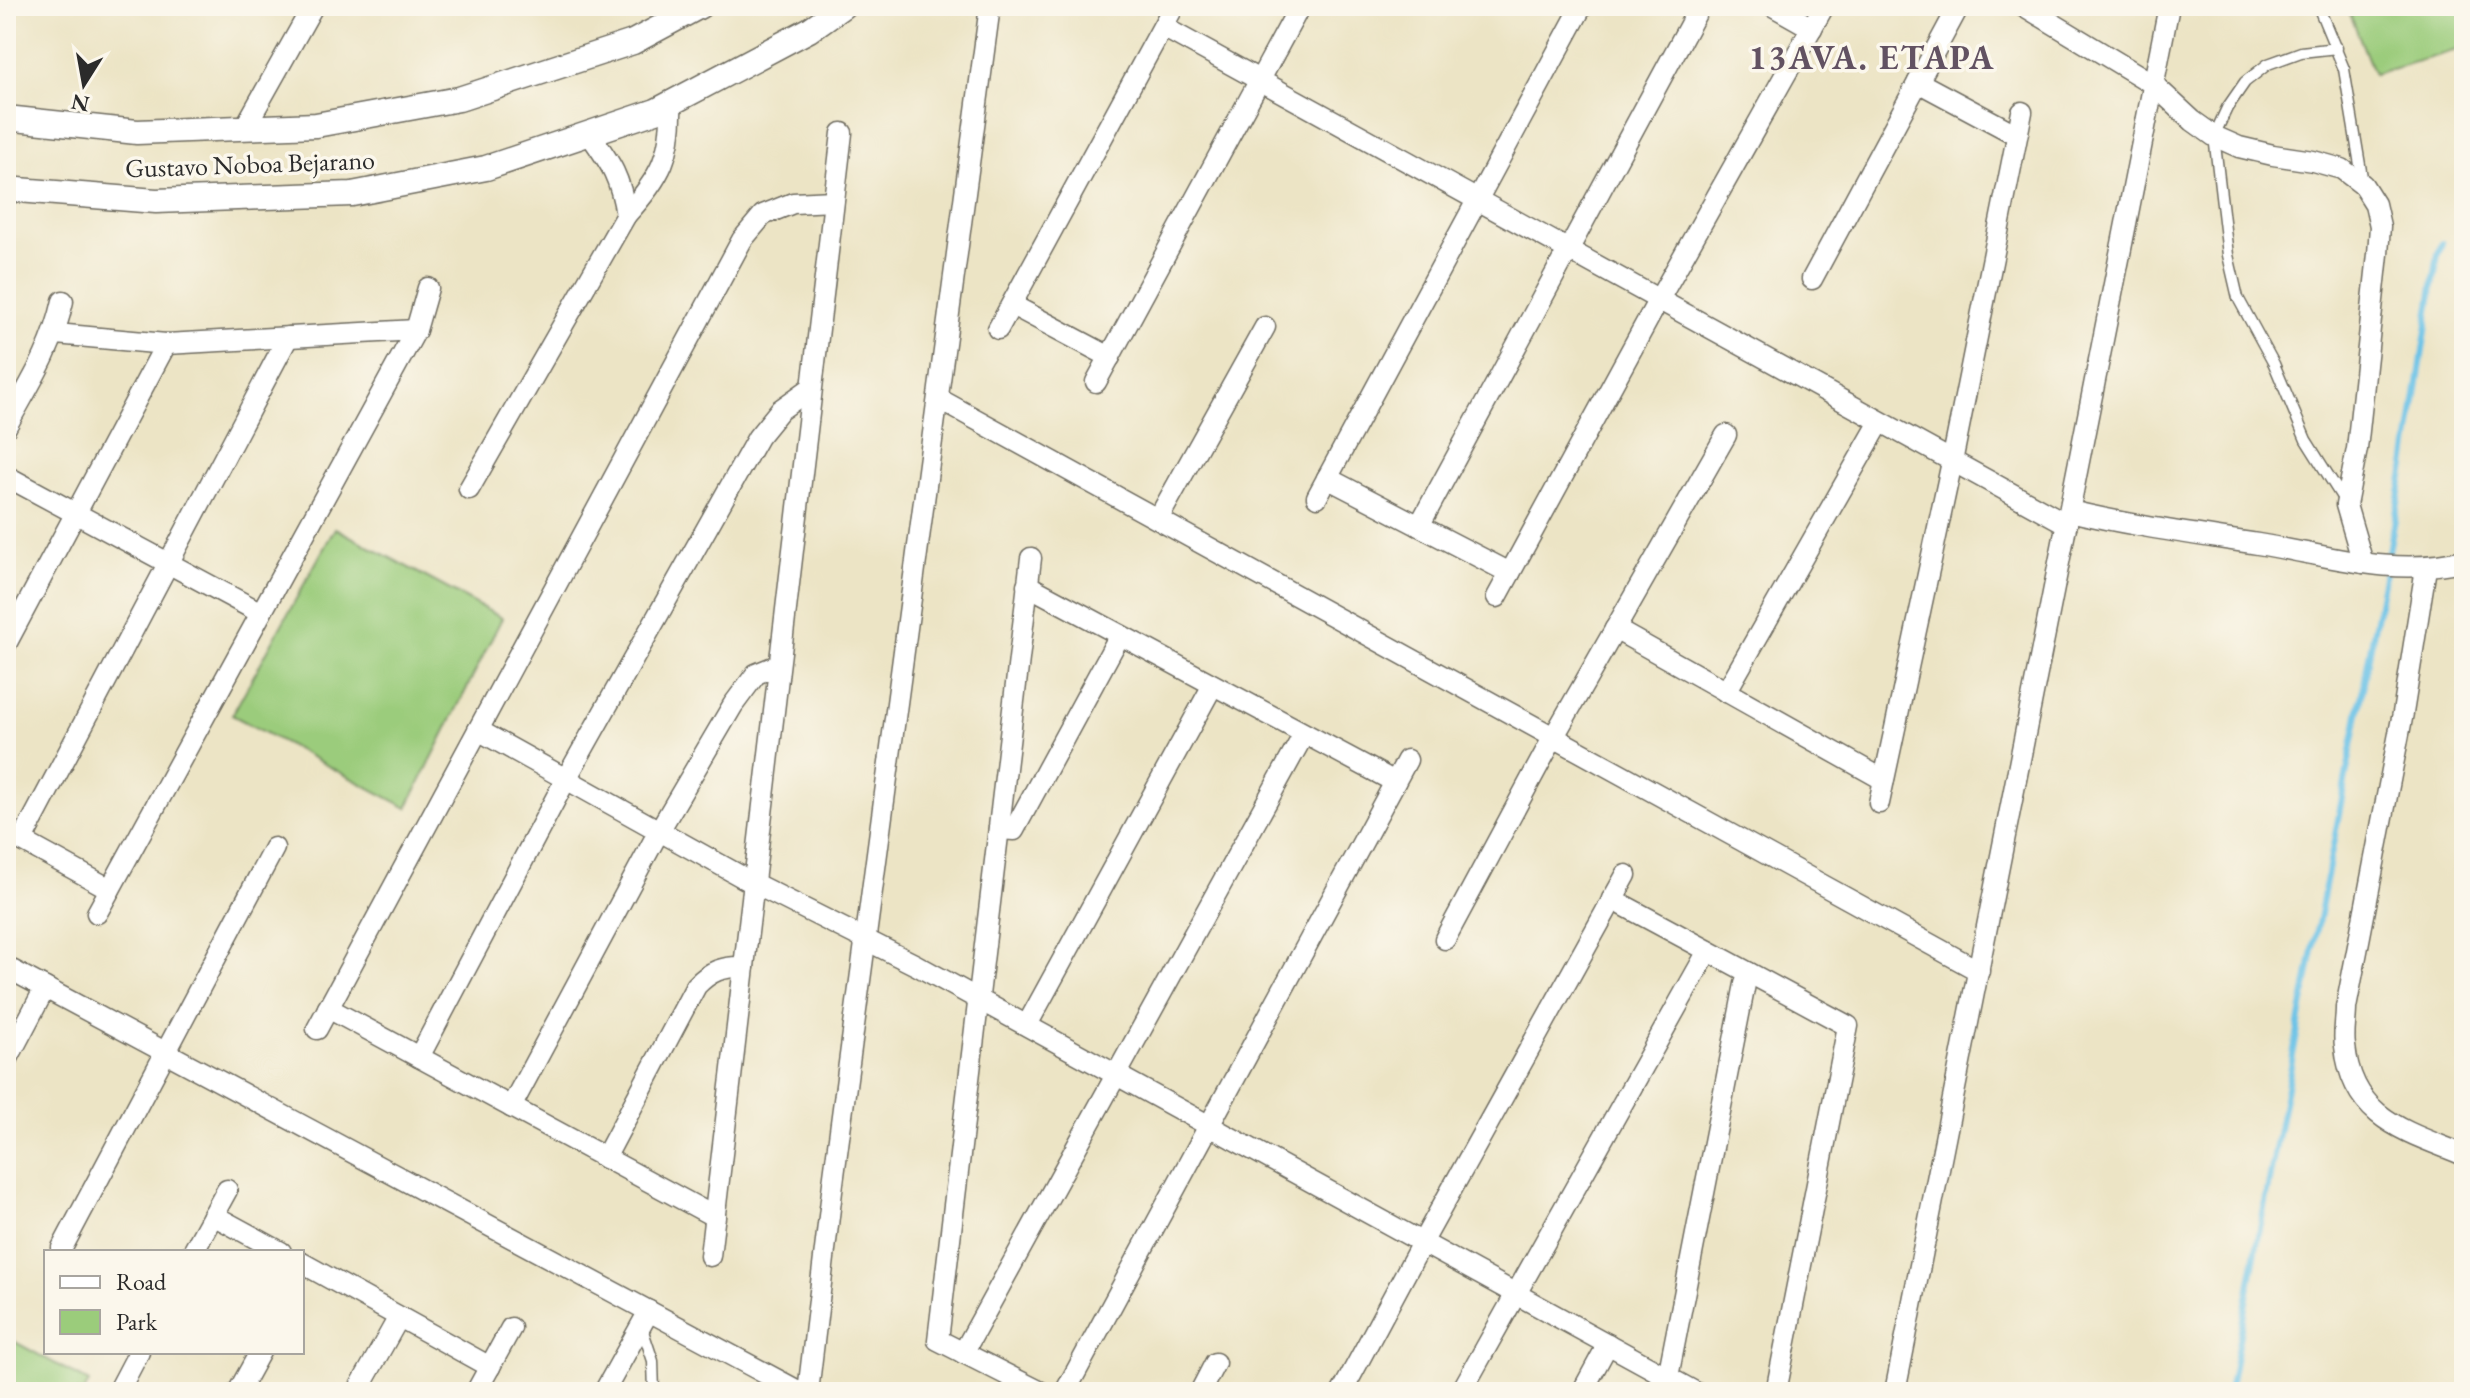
<svg xmlns="http://www.w3.org/2000/svg" width="2470" height="1398" font-family="'EB Garamond',serif">
<style>
.green{fill:#9bcc7b;stroke:#637c53;stroke-width:2}
.lines{fill:none;stroke-linecap:round;stroke-linejoin:round}
.stream{stroke:#6ac2e7;stroke-width:6}
.service-casing{stroke:#6f6c61;stroke-width:13}
.minor-casing{stroke:#6f6c61;stroke-width:23}
.tertiary-casing{stroke:#6f6c61;stroke-width:27}
.service{stroke:#fff;stroke-width:10}
.minor{stroke:#fff;stroke-width:20}
.tertiary{stroke:#fff;stroke-width:24}
.labels{text-anchor:middle;stroke-width:7;stroke-linejoin:round;paint-order:stroke}
.street-label{font-size:26px;fill:#2b2b2b;stroke:#fbf7ec}
.district-label{font-size:34px;font-weight:bold;letter-spacing:2px;fill:#625262;stroke:#fbf7ec}
</style>
<rect width="100%" height="100%" fill="#fbf7ec"/>
<filter id="ink" filterUnits="userSpaceOnUse"><feTurbulence type="fractalNoise" baseFrequency=".0125" numOctaves="2"/><feDisplacementMap in="SourceGraphic" scale="16" xChannelSelector="R" yChannelSelector="G"/><feConvolveMatrix kernelMatrix="1 2 1 2 8 2 1 2 1" color-interpolation-filters="sRGB"/></filter>
<filter id="wash" filterUnits="userSpaceOnUse"><feTurbulence type="fractalNoise" baseFrequency=".006" numOctaves="4" result="noise"/><feDisplacementMap in="SourceGraphic" scale="32" xChannelSelector="R" yChannelSelector="G"/><feGaussianBlur stdDeviation="1.8" result="paint"/><feColorMatrix in="noise" values="0 0 0 0 0 0 0 0 0 0 0 0 0 0 0 0 0 1.4 0 .05"/><feComposite in="paint" operator="in"/></filter>
<g filter="url(#wash)">
<rect width="100%" height="100%" fill="#ece4c5"/>
<!-- green -->
<g class="green">
<polygon points="2347,6 2464,6 2464,48 2374,74"/>
<polygon points="335,528 502,618 407,808 232,715"/>
<polygon points="6,1337 89,1382 84,1392 6,1392"/>
</g>
<g class="lines">
<!-- stream -->
<polyline class="stream" points="2229,1392 2404,472 2438,254 2442,243"/>
</g>
</g>
<g filter="url(#ink)">
<g class="lines">
<defs>
<g id="service">
<polyline points="2318,6 2344,69 2363,183"/>
<polyline points="2337,48 2301,52 2268,64 2245,82 2227,108 2214,136 2228,255 2238,298 2274,364 2306,440 2345,502"/>
<polyline points="641,1325 653,1361 654,1392"/>
</g>
<g id="minor">
<polyline points="1773,6 1812,28"/>
<polyline points="2024,6 2153,84 2193,121 2214,136 2239,147 2273,155 2313,161 2342,169 2363,185 2375,204 2380,226 2378,254 2357,449 2346,505 2363,563"/>
<polyline points="1163,27 2067,524"/>
<polyline points="1918,82 2017,135"/>
<polyline points="244,129 313,6"/>
<path d="M589,133C611,164 620,176 626,215"/>
<polyline points="1812,279 1959,6"/>
<polyline points="1012,305 1110,357"/>
<polyline points="998,329 1174,6"/>
<polyline points="56,334 166,344 416,330"/>
<polyline points="1096,382 1300,6"/>
<polyline points="939,399 1979,971"/>
<path d="M6,427C30,383 52,351 63,301"/>
<polyline points="6,476 261,613"/>
<polyline points="1327,478 1510,573"/>
<path d="M469,489L626,215C661,177 673,154 671,102"/>
<polyline points="1317,497 1582,6"/>
<path d="M2070,511C2132,526 2194,534 2258,544C2327,555 2395,578 2464,560"/>
<polyline points="1158,519 1265,327"/>
<polyline points="1419,526 1700,6"/>
<polyline points="1031,558 938,1340 1041,1392"/>
<path d="M2426,568L2403,713L2346,1008C2346,1020 2343,1034 2345,1046C2352,1119 2406,1131 2464,1155"/>
<polyline points="1027,585 1395,782"/>
<polyline points="1497,597 1658,301 1824,6"/>
<polyline points="1615,629 1884,780"/>
<polyline points="6,644 166,344"/>
<polyline points="1726,692 1880,422"/>
<polyline points="478,730 753,883 916,965 1695,1392"/>
<polyline points="1879,803 1952,462 2022,112"/>
<polyline points="999,829 1014,830 1120,635"/>
<polyline points="6,832 110,889"/>
<polyline points="22,840 288,337"/>
<polyline points="1612,899 1848,1026 1776,1392"/>
<polyline points="97,913 416,330 428,288"/>
<polyline points="1445,939 1553,738 1726,435"/>
<polyline points="6,967 800,1392"/>
<polyline points="328,1008 715,1217"/>
<polyline points="1027,1025 1213,685"/>
<polyline points="317,1029 742,240 763,215 793,203 833,201"/>
<polyline points="419,1057 566,779 758,437 780,410 811,388"/>
<polyline points="6,1062 45,988"/>
<polyline points="511,1107 659,831 733,705 756,674 778,665"/>
<path d="M605,1158L696,986C710,971 723,966 744,967"/>
<polyline points="213,1215 281,1252"/>
<polyline points="62,1248 274,848"/>
<polyline points="193,1252 227,1190"/>
<polyline points="710,1256 842,133"/>
<polyline points="302,1263 490,1367"/>
<polyline points="963,1353 1304,734"/>
<polyline points="118,1392 139,1352"/>
<polyline points="238,1392 260,1352"/>
<polyline points="357,1392 399,1317"/>
<polyline points="476,1392 511,1328"/>
<polyline points="604,1392 649,1311"/>
<polyline points="808,1392 833,1183 990,6"/>
<polyline points="1065,1392 1407,760"/>
<polyline points="1200,1392 1215,1363"/>
<polyline points="1342,1392 1423,1241 1626,875"/>
<polyline points="1461,1392 1708,951"/>
<polyline points="1582,1392 1608,1344"/>
<polyline points="1665,1392 1745,984 1749,973"/>
<polyline points="1895,1392 2169,6"/>
</g>
<g id="tertiary">
<polyline points="6,118 137,132 316,125 459,99 633,42 700,6"/>
<polyline points="6,189 156,201 352,194 486,168 656,111 809,30 843,6"/>
</g>
</defs>
<!-- service casing -->
<use href="#service" class="service-casing"/>
<!-- minor casing -->
<use href="#minor" class="minor-casing"/>
<!-- tertiary casing -->
<use href="#tertiary" class="tertiary-casing"/>
<!-- service -->
<use href="#service" class="service"/>
<!-- minor -->
<use href="#minor" class="minor"/>
<!-- tertiary -->
<use href="#tertiary" class="tertiary"/>
</g>
</g>
<g class="labels">
<!-- street labels -->
<g class="street-label">
<text transform="translate(250 164) rotate(-2)" y="9">Gustavo Noboa Bejarano</text>
</g>
<!-- district labels -->
<g class="district-label">
<text x="1872" y="69">13AVA. ETAPA</text>
</g>
</g>
<!-- margin -->
<rect width="2470" height="1398" fill="none" stroke="#fbf7ec" stroke-width="32"/>
<!-- legend -->
<rect x="44" y="1250" width="260" height="104" fill="#fbf7ec" stroke="#a8a59f" stroke-width="2"/>
<rect x="60" y="1276" width="40" height="12" fill="#ffffff" stroke="#a8a59f" stroke-width="2"/>
<text x="116" y="1290" font-size="24" fill="#2b2b2b">Road</text>
<rect x="60" y="1310" width="40" height="24" fill="#9bcc7b" stroke="#a8a59f" stroke-width="2"/>
<text x="116" y="1330" font-size="24" fill="#2b2b2b">Park</text>
<!-- north arrow -->
<g transform="translate(84 84) rotate(191)" stroke="#fbf7ec" stroke-width="6" paint-order="stroke">
<path d="M0-6L14 30L0 20L-14 30Z" fill="#2b2b2b"/>
<text y="-12" font-size="22" font-weight="bold" text-anchor="middle" fill="#2b2b2b">N</text>
</g>
</svg>
